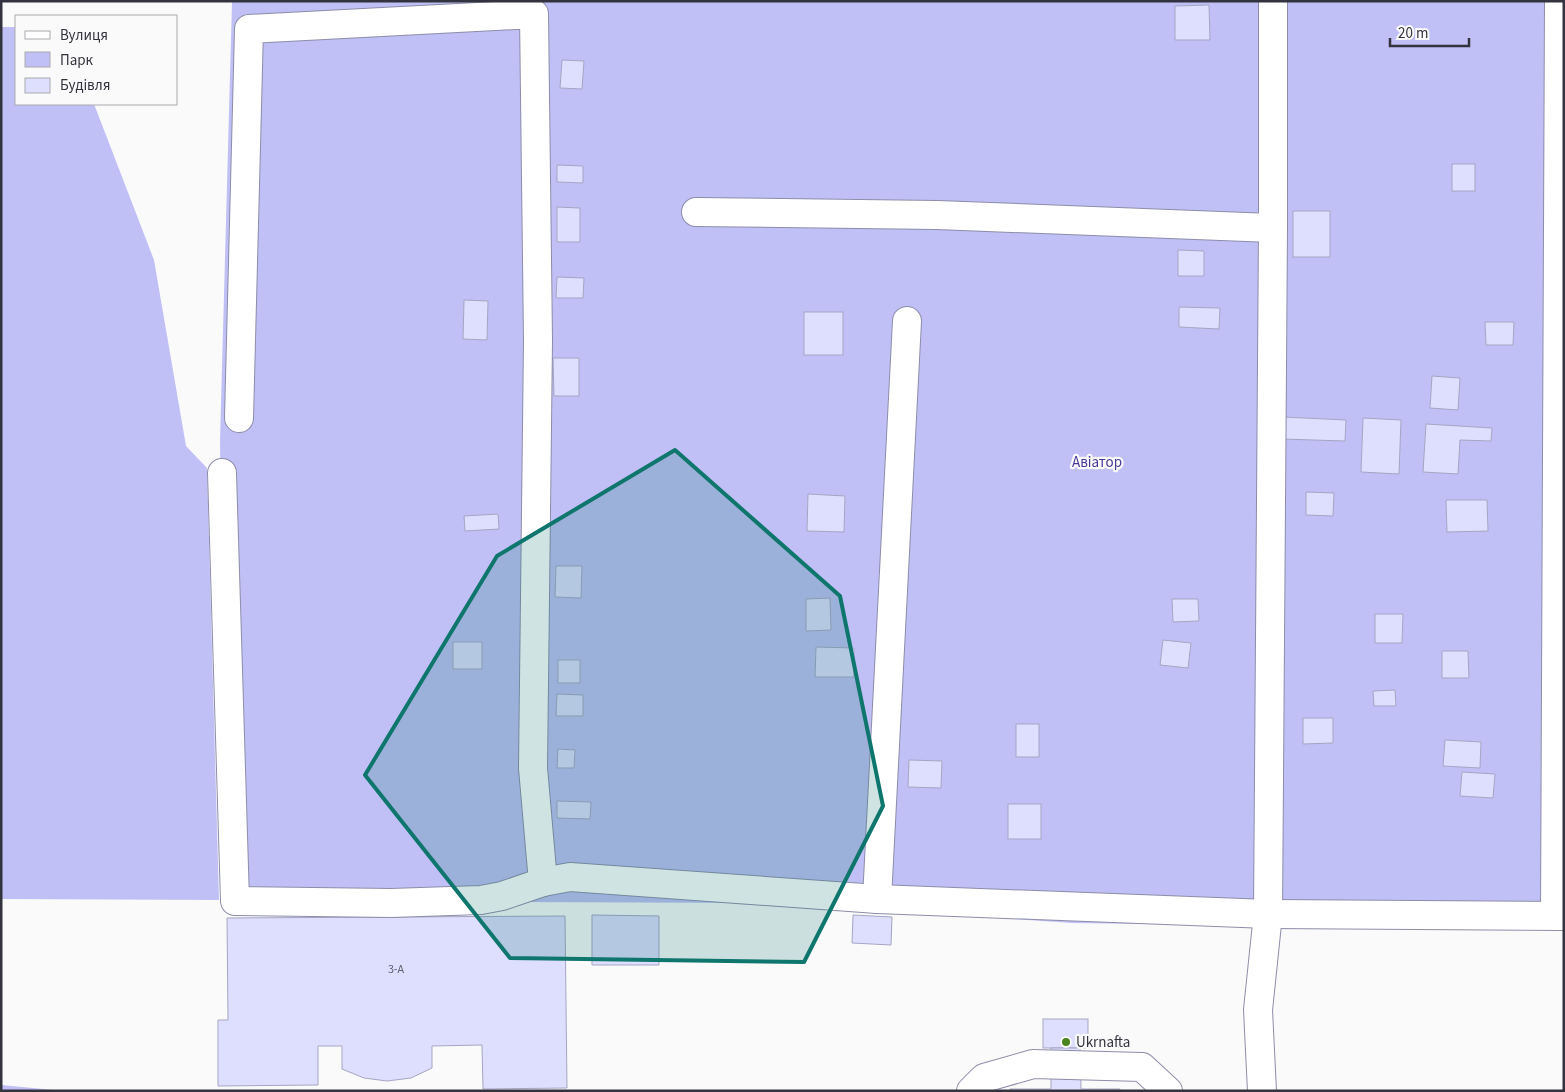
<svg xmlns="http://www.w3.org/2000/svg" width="1565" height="1092" font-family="'Source Sans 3',sans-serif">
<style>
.green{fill:#c0c0f6}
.building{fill:#dedefe;stroke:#a5a5c3}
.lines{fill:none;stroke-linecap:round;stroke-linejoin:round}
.minor-casing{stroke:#8d8daa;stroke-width:30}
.minor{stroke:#fff;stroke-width:28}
.marked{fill:#0f766e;fill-opacity:0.2;stroke:#0f766e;stroke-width:4;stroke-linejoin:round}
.poi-dot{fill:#4a8522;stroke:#fafafa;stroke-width:2}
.labels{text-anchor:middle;stroke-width:4.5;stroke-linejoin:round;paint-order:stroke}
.number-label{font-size:12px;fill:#5e5e6f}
.park-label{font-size:15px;fill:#483998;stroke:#fafafa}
.poi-label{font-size:15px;fill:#33333f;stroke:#fafafa;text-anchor:start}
</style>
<rect width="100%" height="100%" fill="#fafafa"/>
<!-- green -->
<g class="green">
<polygon points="247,1 1564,1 1564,930 1072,923 779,903 225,901 220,440 232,2"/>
<polygon points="1,27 16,27 16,104 94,104 154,260 186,446 207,468 219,900 1,899"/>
<polygon points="1,1085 65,1091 1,1091"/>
</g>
<!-- building -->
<g class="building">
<polygon points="1209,5 1210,40 1175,40 1175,6"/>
<polygon points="562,60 584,61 582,89 560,88"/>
<rect x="1452" y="164" width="23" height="27"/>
<polygon points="557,165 583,166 583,183 557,182"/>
<polygon points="557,207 580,208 580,242 557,242"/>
<rect x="1293" y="211" width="37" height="46"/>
<polygon points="1178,250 1204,251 1204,276 1178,276"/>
<polygon points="557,277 584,278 583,298 556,298"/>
<polygon points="464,300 488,301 487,340 463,339"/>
<polygon points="1179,307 1220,308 1219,329 1179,327"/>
<rect x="804" y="312" width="39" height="43"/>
<polygon points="1485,322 1514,322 1513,345 1486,345"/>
<polygon points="553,358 579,358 579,396 554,396"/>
<polygon points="1432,376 1460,378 1458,410 1430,408"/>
<polygon points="1283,417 1346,420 1345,441 1282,439"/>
<polygon points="1363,418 1401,420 1399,474 1361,472"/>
<polygon points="1426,424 1492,428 1491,441 1460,440 1458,474 1423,472"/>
<polygon points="1306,492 1334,493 1333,516 1306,515"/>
<polygon points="808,494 845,496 844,532 807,531"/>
<polygon points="1446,500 1487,500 1488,531 1447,532"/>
<polygon points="498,514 499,529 465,531 464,516"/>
<polygon points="556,566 582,566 581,598 555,597"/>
<polygon points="830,598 831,630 806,631 806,599"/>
<polygon points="1172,599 1198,599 1199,621 1173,622"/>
<polygon points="1375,614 1403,614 1402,643 1375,643"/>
<polygon points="1163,640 1191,643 1188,668 1160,665"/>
<rect x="453" y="642" width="29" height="27"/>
<polygon points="816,647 854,648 854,677 815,677"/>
<polygon points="1442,651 1468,651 1469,678 1442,678"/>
<rect x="558" y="660" width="22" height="23"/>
<polygon points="1395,690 1396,706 1374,706 1373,691"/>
<polygon points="557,694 583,695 583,716 556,716"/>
<polygon points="1303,718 1333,718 1333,743 1303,744"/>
<rect x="1016" y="724" width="23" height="33"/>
<polygon points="1445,740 1481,742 1480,768 1443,766"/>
<polygon points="558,749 575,750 574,768 557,768"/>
<polygon points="909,760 942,761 941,788 908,787"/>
<polygon points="1462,772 1495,774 1493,798 1460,796"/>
<polygon points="557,801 591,802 590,819 557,818"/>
<rect x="1008" y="804" width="33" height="35"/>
<polygon points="592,915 659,916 659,965 592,965"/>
<polygon points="853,915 892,917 891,945 852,943"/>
<polygon points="565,916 567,1088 483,1089 482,1045 432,1046 432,1068 411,1078 387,1081 364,1078 342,1069 342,1046 318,1046 318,1085 218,1086 218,1020 228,1020 227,918"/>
<rect x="1043" y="1019" width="45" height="29"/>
<polygon points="1051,1048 1080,1048 1081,1089 1120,1089 1120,1091 1010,1091 1010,1089 1051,1089"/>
</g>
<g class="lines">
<defs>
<g id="minor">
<polyline points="696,212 937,215 1273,228"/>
<polyline points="239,418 249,29 534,14 538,341 533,768 543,882"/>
<polyline points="222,473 235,901 391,903 481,900 502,896 543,882 570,877 877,899 1268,914 1564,916"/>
<polyline points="877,899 907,321"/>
<polyline points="1555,916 1559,1"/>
<polyline points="971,1091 984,1078 1033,1064 1142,1067 1168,1091"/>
<polyline points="1262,1091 1258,1010 1268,914 1273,228 1273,1"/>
</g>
</defs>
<!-- minor casing -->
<use href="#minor" class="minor-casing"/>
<!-- minor -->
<use href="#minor" class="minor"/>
</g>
<!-- marked area -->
<path class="marked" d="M675,450L840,596L883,806L804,962L510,958L365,775L497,556Z"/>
<!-- markers -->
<circle class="poi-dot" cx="1066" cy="1042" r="5"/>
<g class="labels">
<!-- number labels -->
<g class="number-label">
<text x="396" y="973">3-А</text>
</g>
<!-- park labels -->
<g class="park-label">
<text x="1097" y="467">Авіатор</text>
</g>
<!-- poi labels -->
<g class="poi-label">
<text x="1076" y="1047">Ukrnafta</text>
</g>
</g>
<!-- border -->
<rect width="1565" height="1092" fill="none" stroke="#33333f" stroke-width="5"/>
<!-- legend -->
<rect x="15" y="15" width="162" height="90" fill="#fafafa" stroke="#aaaaaf"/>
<rect x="25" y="31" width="25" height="8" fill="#ffffff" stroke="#aaaaaf"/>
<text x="60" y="40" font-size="15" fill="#33333f">Вулиця</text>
<rect x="25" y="52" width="25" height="15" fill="#c0c0f6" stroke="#aaaaaf"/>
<text x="60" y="65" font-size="15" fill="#33333f">Парк</text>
<rect x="25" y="78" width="25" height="15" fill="#dedefe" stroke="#aaaaaf"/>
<text x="60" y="90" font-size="15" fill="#33333f">Будівля</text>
<!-- scale -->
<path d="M1390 38v8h79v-8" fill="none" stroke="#33333f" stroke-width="2.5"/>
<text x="1398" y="38" font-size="15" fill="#33333f" stroke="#fafafa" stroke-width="4" paint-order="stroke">20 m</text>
</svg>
